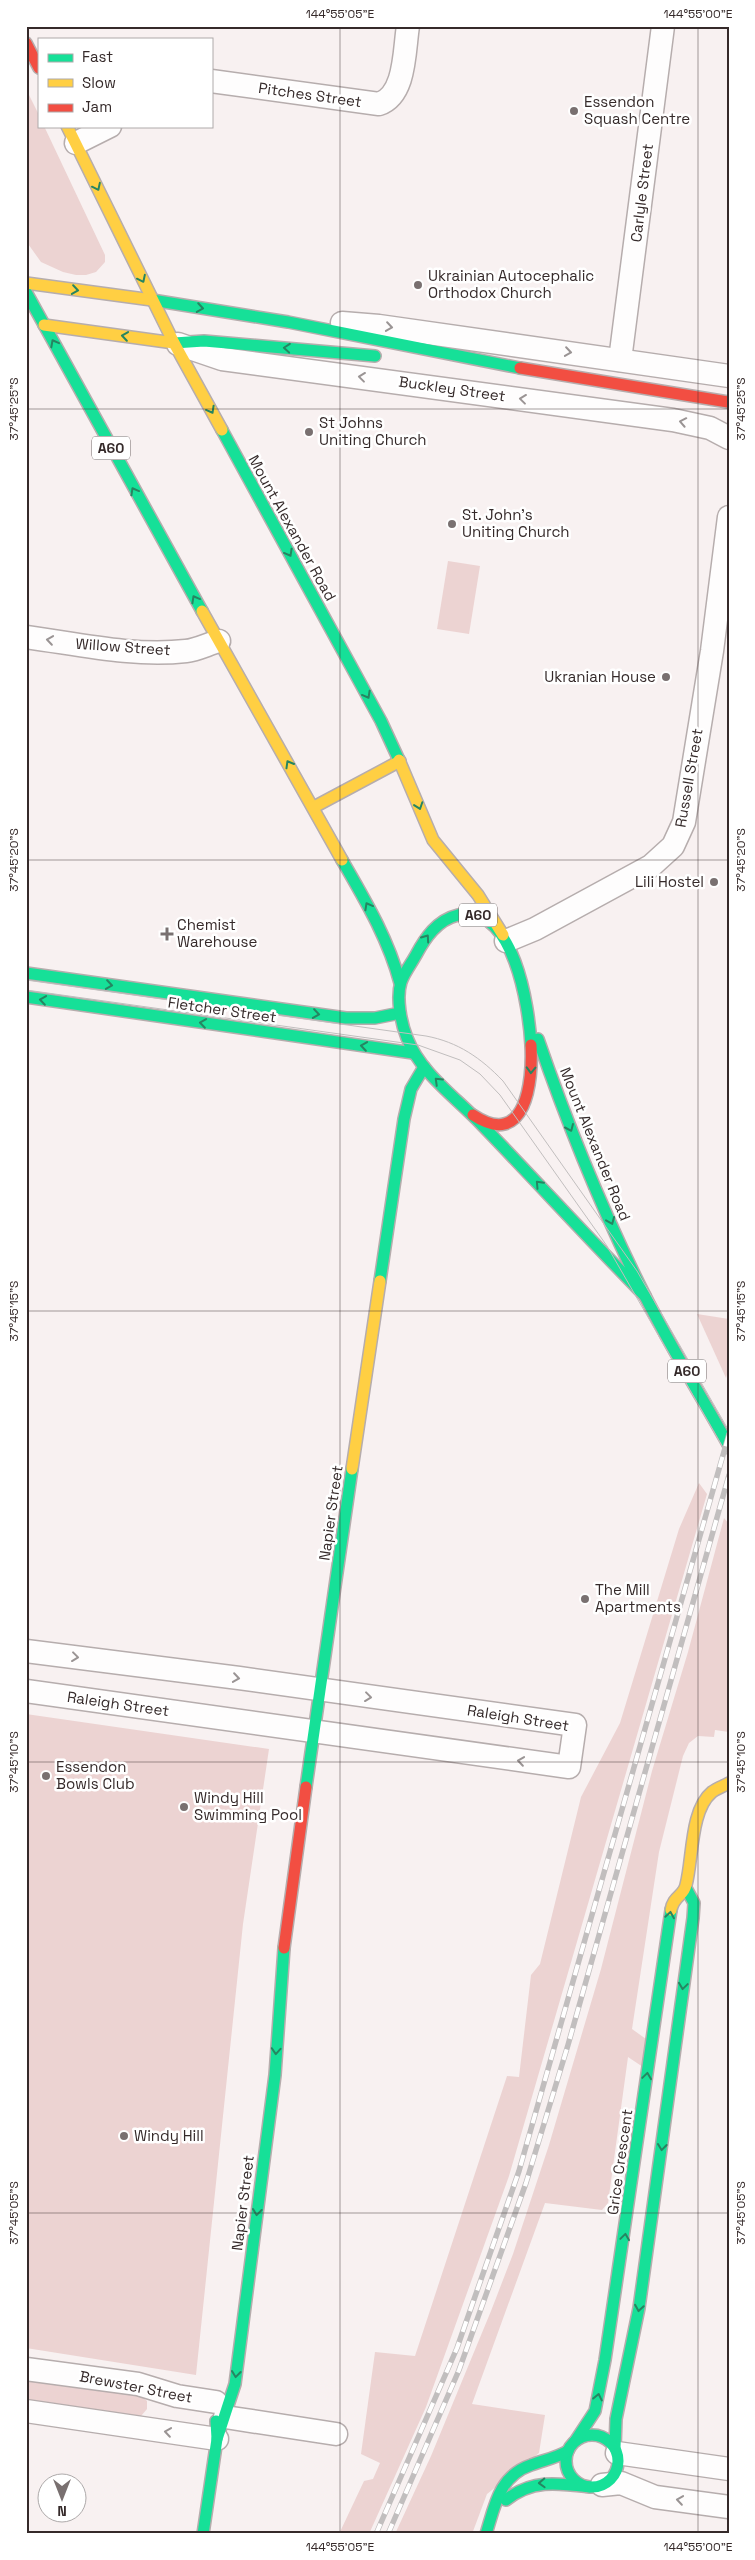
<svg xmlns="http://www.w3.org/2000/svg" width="755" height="2560" font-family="'Space Grotesk',sans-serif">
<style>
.green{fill:#ecd3d2}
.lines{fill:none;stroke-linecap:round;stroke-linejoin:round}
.street-casing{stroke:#b6adad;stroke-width:25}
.fast-casing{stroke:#b6adad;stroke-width:14}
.slow-casing{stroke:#b6adad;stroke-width:14}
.jam-casing{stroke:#b6adad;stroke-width:14}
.street{stroke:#fefdfd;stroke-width:22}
.fast{stroke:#16e098;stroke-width:11}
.slow{stroke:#ffcf43;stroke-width:11}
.jam{stroke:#f24e42;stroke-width:11}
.tram{stroke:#c1bebe;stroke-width:1}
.rail-casing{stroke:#c1bebe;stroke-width:5.5}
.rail{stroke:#fff;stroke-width:4;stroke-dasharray:11;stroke-linecap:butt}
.oneway{stroke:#268561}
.oneway2{stroke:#9a9494}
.ticks{fill:none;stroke:#352a2a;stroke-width:1;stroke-opacity:0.45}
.poi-dot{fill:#797070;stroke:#fff;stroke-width:2}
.labels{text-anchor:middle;stroke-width:5;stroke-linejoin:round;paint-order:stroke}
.shield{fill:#fff;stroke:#726a6a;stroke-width:1}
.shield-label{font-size:14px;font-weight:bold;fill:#352a2a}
.street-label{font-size:15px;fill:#352a2a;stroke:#fff}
.poi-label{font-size:15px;fill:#352a2a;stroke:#fff;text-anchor:start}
.neatline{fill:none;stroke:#352a2a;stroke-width:2}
.ticks-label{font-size:12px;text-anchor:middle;fill:#352a2a}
</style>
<rect width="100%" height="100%" fill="#f8f1f1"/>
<!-- green -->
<g class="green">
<polygon points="26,89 39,115 39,126 44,126 105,255 105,262 96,272 86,275 76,275 63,272 41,262 26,241"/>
<polygon points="448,561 480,566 469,634 437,629"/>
<polygon points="697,1314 729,1319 729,1368 726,1378"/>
<polygon points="699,1483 707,1494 509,2176 426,2407 369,2534 339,2534 364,2481 373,2479 380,2463 361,2454 375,2352 415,2356 507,2076 519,2077 531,1975 540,1964 581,1797 620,1723 679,1529"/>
<polygon points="724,1518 729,1524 729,1732 715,1730 714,1737 698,1736 689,1743 683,1756 659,1852 632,2029 646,2039 643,2067 628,2057 608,2203 602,2210 545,2203 472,2404 545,2415 539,2453 487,2494 472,2534 395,2534 431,2456 491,2311 513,2254 549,2145 601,1969 652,1771 688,1652"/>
<polygon points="26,1714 269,1749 243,1924 196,2375 26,2348"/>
<polygon points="26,2378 138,2393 147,2401 147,2409 141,2416 26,2403"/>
</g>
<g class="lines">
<defs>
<g id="street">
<path d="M211,81L379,104C406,95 404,50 408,26"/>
<polyline points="76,143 110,126"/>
<polyline points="342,323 379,326 729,376"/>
<polyline points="178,344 222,359 673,420 710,428 729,438"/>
<polyline points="620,360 663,26"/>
<path d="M26,637C78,644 133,657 186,651C197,650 208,644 219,641"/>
<polyline points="506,941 535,929 651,866 673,846 684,822 712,651 729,517"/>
<polyline points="26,1651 239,1678 575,1725 569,1767 26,1691"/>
<polyline points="26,2369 138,2384 177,2396 216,2402"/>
<polyline points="26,2411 217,2439"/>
<polyline points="225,2417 336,2434"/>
<polyline points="617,2453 729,2469"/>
<polyline points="602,2485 621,2483 655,2497 729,2507"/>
</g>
<g id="fast">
<polyline points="26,292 202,611"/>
<polyline points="152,300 288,322 520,368"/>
<polyline points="174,343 204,341 375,356"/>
<polyline points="222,430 381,721 399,760"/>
<path d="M342,860C365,900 388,938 400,983"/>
<polyline points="26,973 346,1018 375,1018 400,1013"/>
<polyline points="26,997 413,1053"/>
<path d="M538,1039C568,1126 603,1212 644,1294C670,1346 701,1396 729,1446"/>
<path d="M531,1045C529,1007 514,903 458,915C437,920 425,938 416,955C411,964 404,973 401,982C396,998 401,1023 407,1038C421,1074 457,1098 483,1126C537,1182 590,1240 645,1296"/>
<polyline points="380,1281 404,1119 411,1089 424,1067"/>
<polyline points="306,1787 352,1469"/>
<circle cx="592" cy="2461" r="26"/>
<polyline points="217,2439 235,2384 275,2075 284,1948"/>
<polyline points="576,2440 595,2411 605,2360 671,1910"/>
<polyline points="615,2448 616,2419 639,2308 693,1918 694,1903 686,1888"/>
<path d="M506,2500C532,2479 558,2483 590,2487"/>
<polyline points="203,2534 217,2439 216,2421"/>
<path d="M486,2534C495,2505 499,2476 531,2465C544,2460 556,2458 568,2451"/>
</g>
<g id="slow">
<polyline points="67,126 174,343 222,430"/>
<polyline points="26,283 152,300"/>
<polyline points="44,325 174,343"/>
<polyline points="202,611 342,860"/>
<polyline points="399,760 433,840 478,895 503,935"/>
<polyline points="314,807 400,761"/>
<polyline points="352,1469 380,1281"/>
<path d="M671,1910C673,1896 684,1896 686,1885C693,1859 690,1810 712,1792C717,1788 724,1786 729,1783"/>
</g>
<g id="jam">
<polyline points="26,43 39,68"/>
<polyline points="520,368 728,402"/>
<path d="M473,1115C526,1150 533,1081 531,1045"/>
<polyline points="284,1948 306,1787"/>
</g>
</defs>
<!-- street casing -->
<use href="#street" class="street-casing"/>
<!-- fast casing -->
<use href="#fast" class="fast-casing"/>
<!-- slow casing -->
<use href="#slow" class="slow-casing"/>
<!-- jam casing -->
<use href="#jam" class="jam-casing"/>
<!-- street -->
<use href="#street" class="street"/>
<!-- fast -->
<use href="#fast" class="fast"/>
<!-- slow -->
<use href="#slow" class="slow"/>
<!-- jam -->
<use href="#jam" class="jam"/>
<!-- tram -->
<g class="tram">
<path d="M26,980L426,1036C458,1042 481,1058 503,1081L637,1271L729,1431"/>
<polyline points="26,990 418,1045 460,1060 480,1074 500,1095 607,1246 729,1458"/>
</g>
<defs>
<g id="rail">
<polyline points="376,2534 457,2348 519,2171 729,1434"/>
<polyline points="388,2534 459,2370 526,2183 568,2045 729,1475"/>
</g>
</defs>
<!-- rail casing -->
<use href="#rail" class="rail-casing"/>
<!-- rail -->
<use href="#rail" class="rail"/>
</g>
<!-- one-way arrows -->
<defs><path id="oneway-chevron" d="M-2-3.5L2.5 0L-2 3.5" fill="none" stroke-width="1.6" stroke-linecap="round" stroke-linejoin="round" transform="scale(1.25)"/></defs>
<g class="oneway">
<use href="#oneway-chevron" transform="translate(97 187) rotate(64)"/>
<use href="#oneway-chevron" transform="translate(142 279) rotate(64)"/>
<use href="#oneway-chevron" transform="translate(75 290) rotate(8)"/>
<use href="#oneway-chevron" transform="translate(200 308) rotate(9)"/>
<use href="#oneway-chevron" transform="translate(125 336) rotate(-172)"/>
<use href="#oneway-chevron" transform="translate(54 343) rotate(-118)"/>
<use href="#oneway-chevron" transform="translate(287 348) rotate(-175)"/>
<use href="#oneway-chevron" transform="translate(211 410) rotate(61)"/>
<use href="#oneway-chevron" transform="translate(134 491) rotate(-119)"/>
<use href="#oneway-chevron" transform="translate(289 553) rotate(61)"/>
<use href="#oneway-chevron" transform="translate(195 599) rotate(-119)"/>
<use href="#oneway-chevron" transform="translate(367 695) rotate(61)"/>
<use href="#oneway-chevron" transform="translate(289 764) rotate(-120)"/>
<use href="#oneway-chevron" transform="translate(419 806) rotate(71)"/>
<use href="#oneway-chevron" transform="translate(368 906) rotate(-119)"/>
<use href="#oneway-chevron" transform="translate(426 938) rotate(-55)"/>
<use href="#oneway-chevron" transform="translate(109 985) rotate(8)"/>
<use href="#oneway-chevron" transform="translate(43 1000) rotate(-172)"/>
<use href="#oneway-chevron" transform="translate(316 1014) rotate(8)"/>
<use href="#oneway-chevron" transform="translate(203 1023) rotate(-172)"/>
<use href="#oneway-chevron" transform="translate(364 1046) rotate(-172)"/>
<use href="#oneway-chevron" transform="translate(531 1070) rotate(92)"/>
<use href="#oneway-chevron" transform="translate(438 1081) rotate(-136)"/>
<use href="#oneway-chevron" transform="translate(570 1128) rotate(66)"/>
<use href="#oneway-chevron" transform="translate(539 1184) rotate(-133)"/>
<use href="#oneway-chevron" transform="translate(611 1221) rotate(67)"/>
<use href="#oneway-chevron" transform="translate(670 1915) rotate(-81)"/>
<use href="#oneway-chevron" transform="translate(683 1986) rotate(98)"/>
<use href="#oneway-chevron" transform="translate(276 2051) rotate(94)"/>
<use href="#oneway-chevron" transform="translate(647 2076) rotate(-82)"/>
<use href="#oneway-chevron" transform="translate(662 2147) rotate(97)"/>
<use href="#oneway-chevron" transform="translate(257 2212) rotate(97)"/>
<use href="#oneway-chevron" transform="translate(625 2237) rotate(-82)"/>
<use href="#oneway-chevron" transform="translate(639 2308) rotate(99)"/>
<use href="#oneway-chevron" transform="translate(236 2374) rotate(97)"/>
<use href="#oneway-chevron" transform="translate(598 2397) rotate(-78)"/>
<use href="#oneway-chevron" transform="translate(542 2483) rotate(178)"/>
</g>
<g class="oneway2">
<use href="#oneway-chevron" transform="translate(389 327) rotate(8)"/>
<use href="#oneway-chevron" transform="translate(568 352) rotate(8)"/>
<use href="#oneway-chevron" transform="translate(362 377) rotate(-173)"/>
<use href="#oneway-chevron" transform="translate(523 399) rotate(-173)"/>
<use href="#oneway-chevron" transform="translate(683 422) rotate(-169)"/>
<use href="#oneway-chevron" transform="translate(50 640) rotate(-172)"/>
<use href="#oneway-chevron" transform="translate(75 1657) rotate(7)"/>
<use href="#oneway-chevron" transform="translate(236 1678) rotate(8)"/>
<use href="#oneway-chevron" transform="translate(368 1697) rotate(7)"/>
<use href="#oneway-chevron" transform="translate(521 1761) rotate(-172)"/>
<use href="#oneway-chevron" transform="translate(168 2432) rotate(-172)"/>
<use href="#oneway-chevron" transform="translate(680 2500) rotate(-172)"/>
</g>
<!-- ticks -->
<path class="ticks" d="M340,26V2534M698,26V2534M26,409H729M26,860H729M26,1311H729M26,1762H729M26,2213H729"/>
<!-- markers -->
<g class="poi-dot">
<circle cx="574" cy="111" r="5"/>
<circle cx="418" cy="285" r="5"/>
<circle cx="309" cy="432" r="5"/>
<circle cx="452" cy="524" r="5"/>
<circle cx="666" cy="677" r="5"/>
<circle cx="714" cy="882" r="5"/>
<path d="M164.5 926.5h5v5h5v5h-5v5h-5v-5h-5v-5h5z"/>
<circle cx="585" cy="1599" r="5"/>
<circle cx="46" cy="1776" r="5"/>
<circle cx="184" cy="1807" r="5"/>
<circle cx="124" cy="2136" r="5"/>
</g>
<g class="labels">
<!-- shield labels -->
<g class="shield">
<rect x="92" y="436.5" width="38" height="23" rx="4"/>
<rect x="459" y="903.5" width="38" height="23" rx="4"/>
<rect x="668" y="1359.5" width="38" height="23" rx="4"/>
</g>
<g class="shield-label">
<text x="111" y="453">A60</text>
<text x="478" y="920">A60</text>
<text x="687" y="1376">A60</text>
</g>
<!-- street labels -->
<g class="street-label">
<text transform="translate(310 95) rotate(8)" y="5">Pitches Street</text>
<text transform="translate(642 193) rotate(-83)" y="5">Carlyle Street</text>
<text transform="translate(452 389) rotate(8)" y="5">Buckley Street</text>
<text transform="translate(292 528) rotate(61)" y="5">Mount Alexander Road</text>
<text transform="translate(123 647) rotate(4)" y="5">Willow Street</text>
<text transform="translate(689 778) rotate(-80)" y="5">Russell Street</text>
<text transform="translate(222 1010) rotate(8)" y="5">Fletcher Street</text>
<text transform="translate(595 1144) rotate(68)" y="5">Mount Alexander Road</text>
<text transform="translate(331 1513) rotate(-82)" y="5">Napier Street</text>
<text transform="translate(118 1704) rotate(8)" y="5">Raleigh Street</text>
<text transform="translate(518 1718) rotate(9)" y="5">Raleigh Street</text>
<text transform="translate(620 2162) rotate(-82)" y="5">Grice Crescent</text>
<text transform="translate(243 2203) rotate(-83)" y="5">Napier Street</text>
<text transform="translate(136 2387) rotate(11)" y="5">Brewster Street</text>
</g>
<!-- poi labels -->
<g class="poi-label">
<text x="584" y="107">Essendon<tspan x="584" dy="17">Squash Centre</tspan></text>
<text x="428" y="281">Ukrainian Autocephalic<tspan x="428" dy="17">Orthodox Church</tspan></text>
<text x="319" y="428">St Johns<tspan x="319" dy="17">Uniting Church</tspan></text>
<text x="462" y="520">St. John's<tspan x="462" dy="17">Uniting Church</tspan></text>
<text x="656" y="682" text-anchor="end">Ukranian House</text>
<text x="704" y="887" text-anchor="end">Lili Hostel</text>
<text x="177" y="930">Chemist<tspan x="177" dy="17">Warehouse</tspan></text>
<text x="595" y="1595">The Mill<tspan x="595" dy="17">Apartments</tspan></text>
<text x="56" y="1772">Essendon<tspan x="56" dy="17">Bowls Club</tspan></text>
<text x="194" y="1803">Windy Hill<tspan x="194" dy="17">Swimming Pool</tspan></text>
<text x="134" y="2141">Windy Hill</text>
</g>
</g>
<!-- border -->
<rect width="755" height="2560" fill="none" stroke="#ffffff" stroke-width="55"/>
<!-- legend -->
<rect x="38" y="38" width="175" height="90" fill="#ffffff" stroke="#aeaaaa"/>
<rect x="48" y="54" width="25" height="8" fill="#16e098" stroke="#aeaaaa"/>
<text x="82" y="62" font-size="15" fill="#352a2a">Fast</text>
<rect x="48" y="79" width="25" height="8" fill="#ffcf43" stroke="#aeaaaa"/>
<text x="82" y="88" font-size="15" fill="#352a2a">Slow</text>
<rect x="48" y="104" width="25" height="8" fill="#f24e42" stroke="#aeaaaa"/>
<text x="82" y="112" font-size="15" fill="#352a2a">Jam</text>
<!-- north arrow -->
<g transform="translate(62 2498) rotate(180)"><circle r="24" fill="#ffffff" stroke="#aeaaaa"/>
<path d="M0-4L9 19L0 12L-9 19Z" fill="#797070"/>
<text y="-8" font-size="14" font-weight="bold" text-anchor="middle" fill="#352a2a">N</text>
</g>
<rect x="28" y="28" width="700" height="2504" class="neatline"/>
<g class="ticks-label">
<text x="340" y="18">144°55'05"E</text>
<text x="698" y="18">144°55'00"E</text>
<text transform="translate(741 409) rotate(-90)" y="4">37°45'25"S</text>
<text transform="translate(14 409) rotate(-90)" y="4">37°45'25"S</text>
<text transform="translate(741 860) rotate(-90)" y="4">37°45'20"S</text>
<text transform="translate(14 860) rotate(-90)" y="4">37°45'20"S</text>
<text transform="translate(741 1311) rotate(-90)" y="4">37°45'15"S</text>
<text transform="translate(14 1311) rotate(-90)" y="4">37°45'15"S</text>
<text transform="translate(14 1762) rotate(-90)" y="4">37°45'10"S</text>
<text transform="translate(741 1762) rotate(-90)" y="4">37°45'10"S</text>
<text transform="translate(741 2213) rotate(-90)" y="4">37°45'05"S</text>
<text transform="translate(14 2213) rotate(-90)" y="4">37°45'05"S</text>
<text x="340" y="2551">144°55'05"E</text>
<text x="698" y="2551">144°55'00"E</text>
</g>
</svg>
